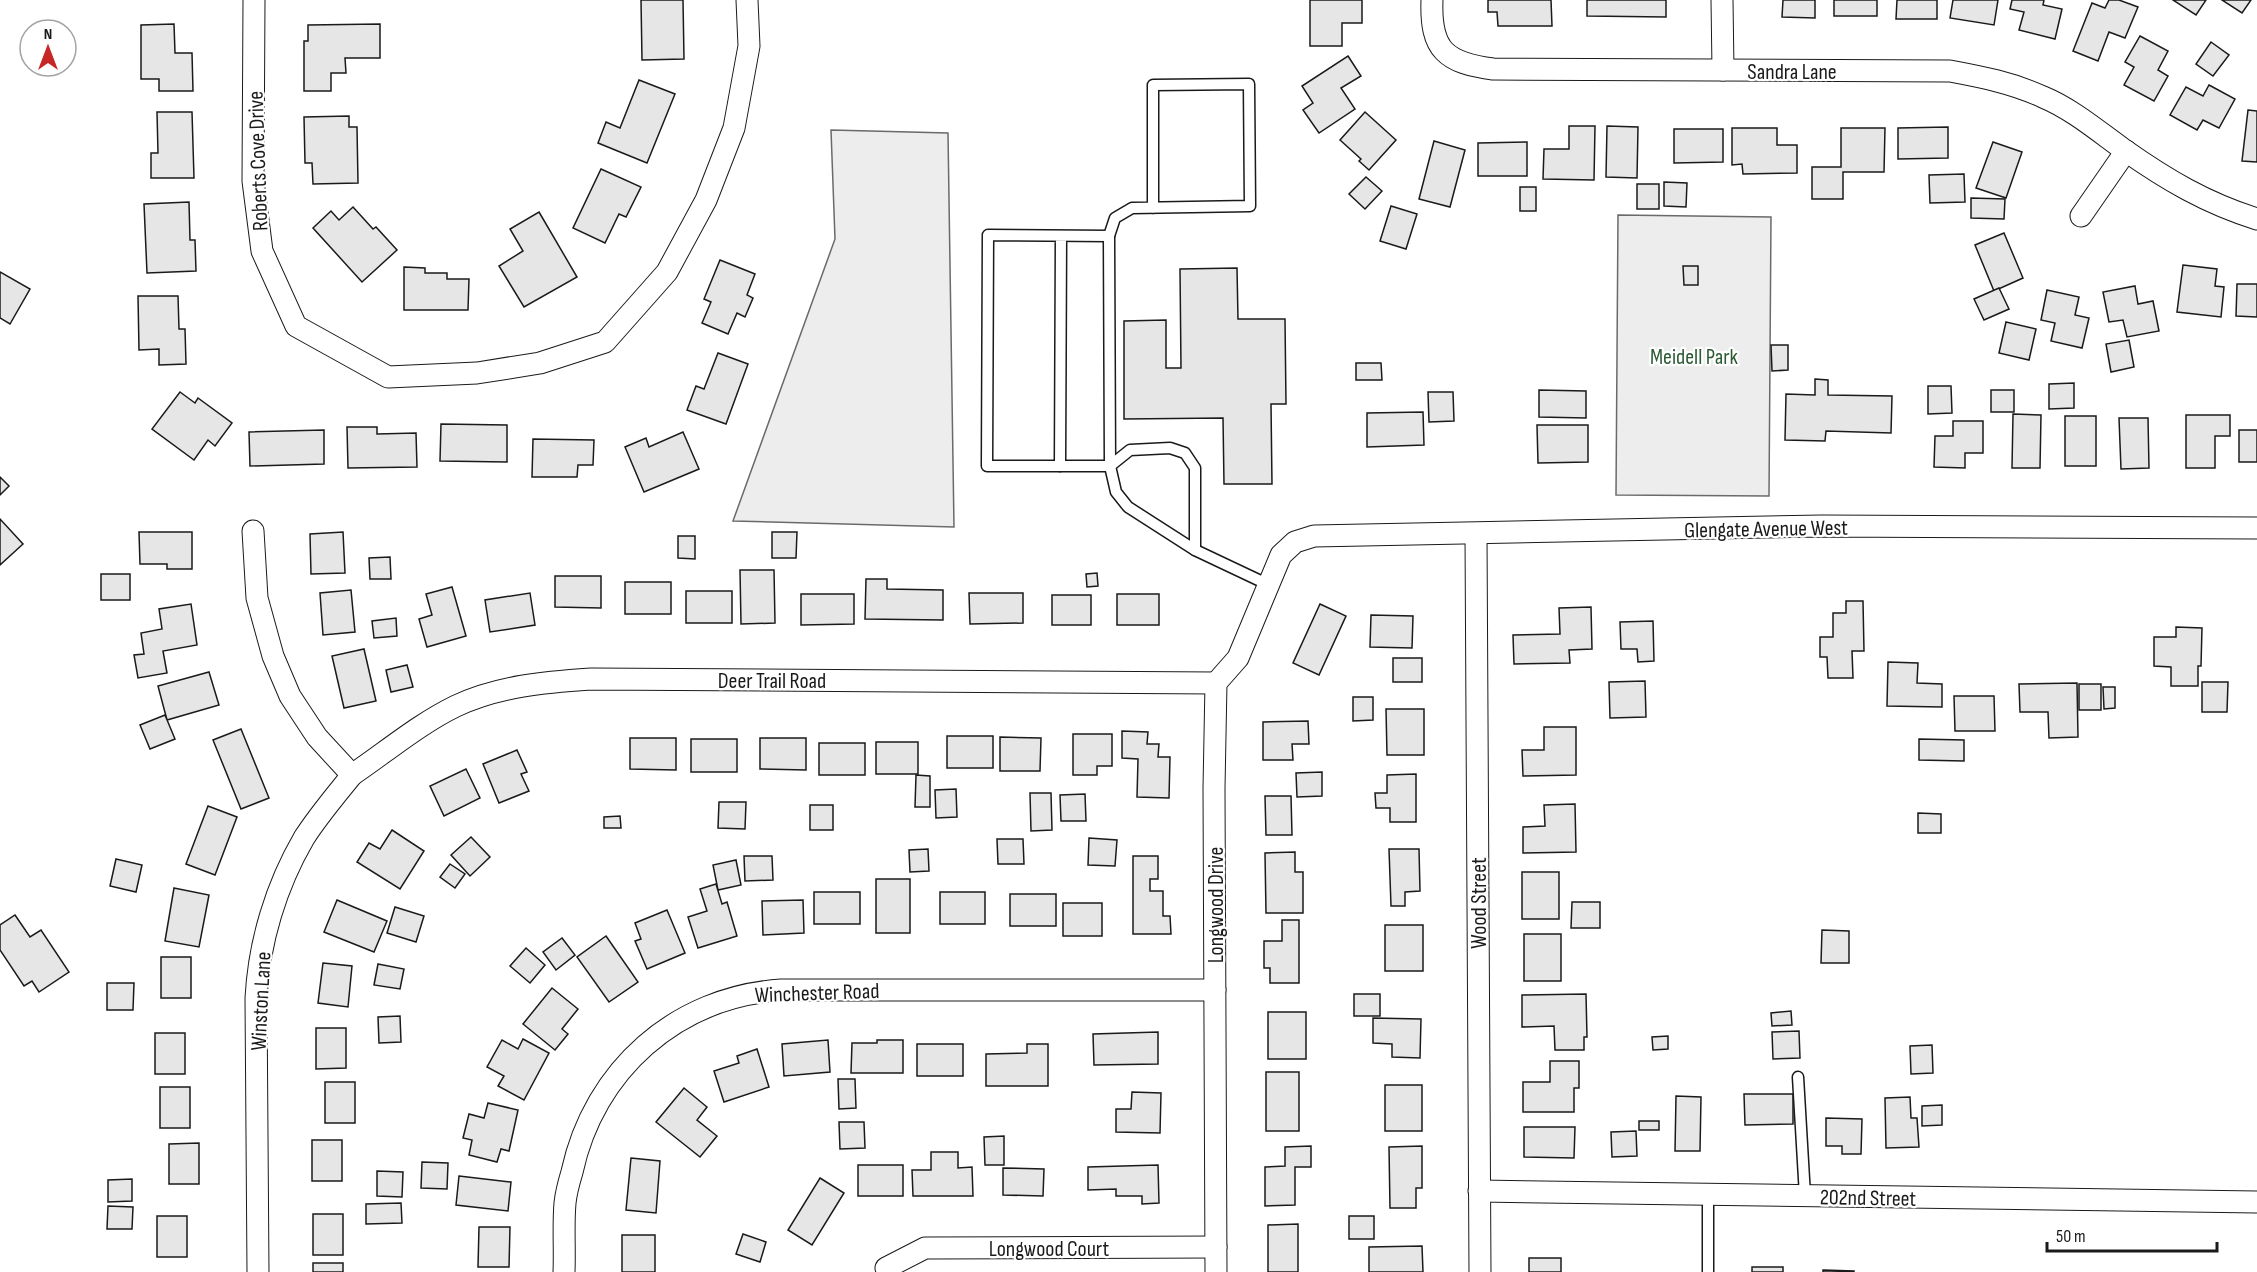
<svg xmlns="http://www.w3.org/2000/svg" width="2257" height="1272" font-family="'Sofia Sans Condensed',sans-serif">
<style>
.built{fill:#ededed;stroke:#6a6a6a;stroke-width:1.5}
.building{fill:#e6e6e6;stroke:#1a1a1a;stroke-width:1.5}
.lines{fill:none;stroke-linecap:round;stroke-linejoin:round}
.service-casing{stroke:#1a1a1a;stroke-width:13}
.minor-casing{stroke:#1a1a1a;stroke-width:23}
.service{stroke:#fff;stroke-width:10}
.minor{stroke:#fff;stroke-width:21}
.labels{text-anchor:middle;stroke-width:4.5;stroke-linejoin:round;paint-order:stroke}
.street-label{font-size:22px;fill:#1a1a1a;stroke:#fff}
.park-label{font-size:22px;fill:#2b5a34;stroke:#fff}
</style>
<rect width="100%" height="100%" fill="#fff"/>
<!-- built -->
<g class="built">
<polygon points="831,130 948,133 954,527 733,521 835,239"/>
<polygon points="1618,215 1771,217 1769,496 1616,495"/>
</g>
<!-- building -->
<g class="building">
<polygon points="641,0 683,0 684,59 642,60"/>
<polygon points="1310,0 1362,0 1362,23 1342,23 1342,46 1310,46"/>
<polygon points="1488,0 1551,0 1552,26 1498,26 1497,12 1488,12"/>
<polygon points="1587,0 1666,0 1666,17 1587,16"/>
<polygon points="1783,0 1815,0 1815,18 1782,17"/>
<rect x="1834" y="0" width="43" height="16"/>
<polygon points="1897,0 1937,0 1937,19 1896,19"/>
<polygon points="1953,0 1998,0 1994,25 1950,18"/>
<polygon points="2012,0 2044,0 2043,5 2062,9 2055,39 2019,30 2024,12 2010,9"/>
<polygon points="2109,0 2119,0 2138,7 2125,38 2109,32 2098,61 2073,51 2092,3 2105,8"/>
<polygon points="2173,0 2206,0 2196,15"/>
<polygon points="2222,0 2251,0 2242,13"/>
<polygon points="174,24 175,53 192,53 193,91 159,91 159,79 141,79 141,25"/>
<polygon points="380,24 380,58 345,58 346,73 331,73 331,91 304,91 304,41 308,41 308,25"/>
<polygon points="2140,36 2168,51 2158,70 2168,76 2154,101 2124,85 2134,67 2125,62"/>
<polygon points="2211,42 2229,55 2213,76 2196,64"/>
<polygon points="1348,56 1361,76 1341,88 1355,109 1319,133 1303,110 1313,103 1302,86"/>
<polygon points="639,80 675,94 647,163 598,143 606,122 620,128"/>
<polygon points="2209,85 2235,99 2219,128 2203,120 2197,130 2170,115 2186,87 2203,96"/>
<polygon points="2248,110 2257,111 2257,162 2242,161"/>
<polygon points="157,112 192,112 194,178 151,178 151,153 158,153"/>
<polygon points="1365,112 1396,140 1369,170 1359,161 1361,159 1340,140"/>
<polygon points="349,116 349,127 357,127 358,183 313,184 312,163 305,163 304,117"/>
<polygon points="1569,126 1595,126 1594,180 1543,179 1544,149 1569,149"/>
<polygon points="1607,126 1638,127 1637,178 1606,177"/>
<polygon points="1948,127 1948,158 1898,159 1898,128"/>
<polygon points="1732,128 1777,128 1777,145 1797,145 1797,173 1743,174 1742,164 1732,165"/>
<polygon points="1841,128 1885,128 1884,172 1843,172 1843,199 1812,199 1812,167 1841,167"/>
<polygon points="1674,129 1723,129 1723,162 1674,163"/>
<polygon points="1434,141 1465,150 1450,207 1419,199"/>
<polygon points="1527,142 1527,176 1478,176 1478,143"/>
<polygon points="1993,142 2022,152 2006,198 1976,188"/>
<polygon points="601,169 641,187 626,217 619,214 605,243 573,228"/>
<polygon points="1964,174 1965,202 1930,203 1929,175"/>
<polygon points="1366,177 1382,191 1365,209 1349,194"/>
<polygon points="1664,182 1687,183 1686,207 1664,206"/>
<rect x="1637" y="184" width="22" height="25"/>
<rect x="1520" y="187" width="16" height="24"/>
<polygon points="1971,198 2005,199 2004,219 1971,218"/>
<polygon points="189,202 190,240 195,240 196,271 147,273 144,204"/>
<polygon points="1391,206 1417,214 1406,249 1380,241"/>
<polygon points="353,207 373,229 376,227 397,250 362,282 313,228 331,211 339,220"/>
<polygon points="539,212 577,277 524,307 499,266 523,251 510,229"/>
<polygon points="2004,233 2023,278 1994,291 1975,245"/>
<polygon points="720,260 755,274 747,295 753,298 745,317 737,313 728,334 702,323 711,302 704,299"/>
<polygon points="2183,265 2217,269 2215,286 2224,287 2221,317 2177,312"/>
<polygon points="1683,266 1698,266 1698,285 1684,285"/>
<polygon points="404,267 425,268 425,273 447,273 447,279 469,279 468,310 404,310"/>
<polygon points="1237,268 1238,319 1285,319 1286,404 1271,404 1272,484 1224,484 1223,418 1124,419 1124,321 1166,320 1166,368 1181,368 1180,269"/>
<polygon points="0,272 30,289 10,324 0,318"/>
<polygon points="2237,284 2257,284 2257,317 2236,316"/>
<polygon points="2135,286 2138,304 2153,301 2159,331 2127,337 2123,320 2109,322 2103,292"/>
<polygon points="1999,288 2009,309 1984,320 1974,299"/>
<polygon points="2047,290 2079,297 2075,315 2089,318 2082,348 2051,341 2055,323 2041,320"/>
<polygon points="138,296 178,296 179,329 185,329 186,364 159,365 159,349 139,350"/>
<polygon points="2006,322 2036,329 2029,360 1999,353"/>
<polygon points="2129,340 2134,367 2111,372 2106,344"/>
<polygon points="1771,345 1788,345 1788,370 1772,371"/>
<polygon points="718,353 748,364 726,424 687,410 696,386 704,389"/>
<polygon points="1356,363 1381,363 1382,380 1356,380"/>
<polygon points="1815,379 1828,380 1828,395 1892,396 1891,433 1826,431 1825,441 1785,440 1786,394 1815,395"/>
<polygon points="2074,383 2074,408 2049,409 2049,384"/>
<polygon points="1928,386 1951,386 1952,413 1928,414"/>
<polygon points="1539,390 1586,391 1586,418 1539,417"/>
<rect x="1991" y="390" width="23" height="22"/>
<polygon points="180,392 195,403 198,398 232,423 215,446 208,440 194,460 152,429"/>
<polygon points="1428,392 1453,392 1454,421 1429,422"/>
<polygon points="1423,412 1424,445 1367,447 1367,413"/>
<polygon points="2013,414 2041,415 2040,468 2012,468"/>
<polygon points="2186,415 2230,415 2230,436 2215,436 2215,468 2186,468"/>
<rect x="2065" y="416" width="31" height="50"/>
<polygon points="2119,418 2148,418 2149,468 2121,469"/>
<polygon points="1953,421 1983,421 1983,453 1965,453 1965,468 1934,467 1935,436 1953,436"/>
<polygon points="441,424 507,425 507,462 440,461"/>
<polygon points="1537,425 1588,425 1588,462 1538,463"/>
<polygon points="347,427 377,427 377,434 416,433 417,467 348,468"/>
<polygon points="324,430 324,464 250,466 249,432"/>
<rect x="2239" y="430" width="18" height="32"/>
<polygon points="683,432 699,469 644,492 625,447 646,438 649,447"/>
<polygon points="533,439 594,440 593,465 578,465 577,477 532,477"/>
<polygon points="0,477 9,486 0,495"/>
<polygon points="0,519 23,544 0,565"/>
<polygon points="139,532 192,532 192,569 167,569 167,564 140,564"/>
<polygon points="343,532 345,573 311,574 310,534"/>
<polygon points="772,532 797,532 796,558 772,558"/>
<polygon points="678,536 695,536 695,559 678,558"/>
<polygon points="390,557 391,579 370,579 369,558"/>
<polygon points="740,570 774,570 775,623 741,624"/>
<polygon points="1097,573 1098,586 1087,587 1086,574"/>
<rect x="101" y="574" width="29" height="26"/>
<polygon points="555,576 601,576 601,608 555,607"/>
<polygon points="866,579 887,579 887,589 943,590 943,620 865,619"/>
<rect x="625" y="582" width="46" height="32"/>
<polygon points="452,587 466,636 427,647 419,619 432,615 426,594"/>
<polygon points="351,590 355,632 323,635 320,593"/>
<rect x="686" y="591" width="46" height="32"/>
<polygon points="530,593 535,625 490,632 485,600"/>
<polygon points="969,593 1023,593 1023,623 970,624"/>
<polygon points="801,594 854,594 854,624 801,625"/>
<rect x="1117" y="594" width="42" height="31"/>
<rect x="1052" y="595" width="39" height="30"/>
<polygon points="1846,601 1863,601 1864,651 1852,651 1853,678 1828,678 1827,657 1820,657 1820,637 1833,637 1833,613 1846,613"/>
<polygon points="191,604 197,645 163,651 167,673 138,678 134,655 144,654 141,633 162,629 159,609"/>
<polygon points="1320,604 1346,616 1319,675 1293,663"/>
<polygon points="1591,607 1592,649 1569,650 1570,663 1514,664 1513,635 1560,634 1559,608"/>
<polygon points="1371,615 1413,616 1412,648 1370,647"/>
<polygon points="396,618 397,636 374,638 372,621"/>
<polygon points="1653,621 1654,661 1638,662 1637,649 1621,649 1620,622"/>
<polygon points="2176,627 2202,628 2201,666 2198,666 2198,686 2171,686 2171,667 2154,666 2154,637 2176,637"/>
<polygon points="364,649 376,701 344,708 332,656"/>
<rect x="1393" y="658" width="29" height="24"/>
<polygon points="1888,662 1918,663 1917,683 1942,684 1942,707 1887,706"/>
<polygon points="407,665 413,687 391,692 386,670"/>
<polygon points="209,672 219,705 167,720 158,686"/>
<polygon points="1645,681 1646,717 1610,718 1609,682"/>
<polygon points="2202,682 2228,682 2227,712 2202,712"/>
<polygon points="2077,683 2078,737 2049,738 2048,712 2020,712 2019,684"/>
<rect x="2079" y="684" width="22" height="26"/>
<polygon points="2103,687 2115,687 2115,708 2104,709"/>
<polygon points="1954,696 1994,696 1995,731 1955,731"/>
<polygon points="1353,697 1373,697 1373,720 1353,721"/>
<polygon points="1386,709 1424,709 1424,755 1387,755"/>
<polygon points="165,715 175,739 150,749 140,725"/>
<polygon points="1308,721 1309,744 1292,744 1293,760 1263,760 1263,722"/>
<polygon points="1544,727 1576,727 1576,775 1523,776 1522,750 1544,750"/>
<polygon points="241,729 269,798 241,809 213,740"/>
<polygon points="1122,731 1148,732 1147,744 1159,744 1158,757 1170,757 1169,798 1137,797 1138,759 1122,758"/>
<polygon points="1073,734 1112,734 1112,766 1097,766 1097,775 1073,775"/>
<rect x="947" y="736" width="46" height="32"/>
<polygon points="1000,737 1041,738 1040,771 1000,771"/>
<polygon points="630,738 676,738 676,770 630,769"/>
<polygon points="760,738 806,738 806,770 760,769"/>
<rect x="691" y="739" width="46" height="33"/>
<polygon points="1919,739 1964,740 1964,761 1919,760"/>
<rect x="876" y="742" width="42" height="32"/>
<rect x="819" y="743" width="46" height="32"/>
<polygon points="517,750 527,772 521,774 529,791 499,803 483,764"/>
<polygon points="466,769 480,798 444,816 430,786"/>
<polygon points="1322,772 1322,796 1297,797 1296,773"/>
<polygon points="1416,774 1416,822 1390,822 1390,808 1376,808 1375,793 1387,793 1387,775"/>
<polygon points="916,775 930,776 930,807 915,807"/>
<polygon points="956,789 957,817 936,818 935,790"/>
<polygon points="1030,793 1051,793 1052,830 1031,831"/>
<polygon points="1085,794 1086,821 1061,821 1060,795"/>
<polygon points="1265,796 1291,796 1292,835 1266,835"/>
<polygon points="719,802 746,802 745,829 718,828"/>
<polygon points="1575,804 1576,852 1523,853 1523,827 1545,826 1544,805"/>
<rect x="810" y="805" width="23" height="25"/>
<polygon points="208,806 237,817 215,875 186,864"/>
<polygon points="1918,813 1941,814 1941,833 1918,833"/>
<polygon points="620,816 621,828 604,828 604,817"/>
<polygon points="392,830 424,851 400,889 357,862 369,843 380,849"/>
<polygon points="471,837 490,857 470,876 451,855"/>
<polygon points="1089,838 1117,840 1115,866 1088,865"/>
<polygon points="997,839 1023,839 1024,864 998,864"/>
<polygon points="928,849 929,871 910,872 909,850"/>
<polygon points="1389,849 1419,849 1420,891 1405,892 1405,906 1391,906"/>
<polygon points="1295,852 1295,872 1303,872 1303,913 1266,913 1265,853"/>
<polygon points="744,856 772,856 773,880 745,881"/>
<polygon points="1133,856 1158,856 1158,879 1150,879 1150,891 1163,891 1163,916 1170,916 1171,934 1133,934"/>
<polygon points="116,859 142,865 136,892 110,886"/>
<polygon points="736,860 741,885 718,890 713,865"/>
<polygon points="450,864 465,874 455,888 440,877"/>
<rect x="1522" y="872" width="37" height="47"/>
<rect x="876" y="879" width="34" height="54"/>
<polygon points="716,884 722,904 727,902 737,936 698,948 688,917 707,911 700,889"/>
<polygon points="174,888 209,895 199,947 165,941"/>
<rect x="814" y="892" width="46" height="32"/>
<rect x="940" y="892" width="45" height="32"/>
<rect x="1010" y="894" width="46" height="32"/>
<polygon points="337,900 387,921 374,952 324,932"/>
<polygon points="803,900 804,933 763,935 762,901"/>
<polygon points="1572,902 1600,902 1600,928 1571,928"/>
<rect x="1063" y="903" width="39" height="33"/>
<polygon points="395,907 424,916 416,942 387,933"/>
<polygon points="667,910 685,953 647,969 635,941 641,939 635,923"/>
<polygon points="15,915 30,937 41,930 69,972 39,992 32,981 24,986 0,950 0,925"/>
<polygon points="1282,920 1299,920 1299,983 1270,983 1270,968 1264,968 1264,941 1282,941"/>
<rect x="1385" y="925" width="38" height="46"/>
<polygon points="1822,930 1849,931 1849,963 1821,963"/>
<rect x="1524" y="934" width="37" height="47"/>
<polygon points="606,936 638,982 609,1002 577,957"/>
<polygon points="562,938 575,955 556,970 543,952"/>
<polygon points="526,948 545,965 530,983 510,966"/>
<rect x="161" y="957" width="30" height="41"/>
<polygon points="323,963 352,966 348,1007 318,1003"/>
<polygon points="378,964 404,969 400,989 374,985"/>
<polygon points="107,983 134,983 133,1010 107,1010"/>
<polygon points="552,988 578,1009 562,1029 568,1034 555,1050 523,1024"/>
<rect x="1354" y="994" width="26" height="22"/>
<polygon points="1586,994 1587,1037 1584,1037 1584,1050 1555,1050 1554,1026 1522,1027 1522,995"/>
<polygon points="1791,1011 1792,1025 1772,1026 1771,1013"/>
<rect x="1268" y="1012" width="38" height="47"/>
<polygon points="400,1016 401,1042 379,1043 378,1017"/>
<polygon points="1373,1018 1421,1019 1420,1058 1392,1057 1392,1044 1373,1043"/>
<polygon points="316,1028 346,1028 346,1068 316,1069"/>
<polygon points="1799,1031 1800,1058 1773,1059 1772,1032"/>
<polygon points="1158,1032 1158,1064 1094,1065 1093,1034"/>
<rect x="155" y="1033" width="30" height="41"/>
<polygon points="1668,1036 1668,1049 1653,1050 1652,1037"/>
<polygon points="523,1039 549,1053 524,1100 498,1086 504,1076 487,1067 502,1040 518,1049"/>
<polygon points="828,1040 830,1072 784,1076 782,1044"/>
<polygon points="877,1040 903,1040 903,1073 851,1073 852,1043 877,1043"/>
<rect x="917" y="1044" width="46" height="32"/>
<polygon points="1027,1044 1048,1044 1048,1086 986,1086 986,1054 1027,1053"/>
<polygon points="1932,1045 1933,1073 1911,1074 1910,1046"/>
<polygon points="757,1049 769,1087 724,1102 714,1071 739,1063 737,1056"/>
<polygon points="1550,1061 1579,1061 1579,1088 1574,1088 1574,1112 1523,1112 1523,1082 1550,1082"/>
<rect x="1266" y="1072" width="33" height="59"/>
<polygon points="838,1079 855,1079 856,1108 839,1109"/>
<rect x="325" y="1082" width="30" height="41"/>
<rect x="1385" y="1085" width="37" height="46"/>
<rect x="160" y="1087" width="30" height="41"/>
<polygon points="684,1088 707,1107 697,1120 717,1136 700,1157 656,1122"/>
<polygon points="1132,1092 1161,1093 1160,1133 1116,1132 1116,1109 1131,1109"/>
<polygon points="1744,1094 1793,1094 1793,1124 1745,1125"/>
<polygon points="1676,1096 1701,1097 1700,1151 1675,1151"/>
<polygon points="1910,1097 1911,1118 1917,1118 1919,1147 1886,1148 1885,1098"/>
<polygon points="488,1103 518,1110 509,1151 501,1149 497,1162 469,1155 472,1140 463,1138 469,1114 484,1118"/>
<polygon points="1942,1105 1942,1125 1922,1126 1922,1106"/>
<polygon points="1826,1118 1862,1119 1861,1154 1842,1154 1842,1146 1826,1146"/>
<rect x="1639" y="1121" width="20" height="9"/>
<polygon points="839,1122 864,1122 865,1148 840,1149"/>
<polygon points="1524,1127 1575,1127 1574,1158 1524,1157"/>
<polygon points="1636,1131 1637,1156 1612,1157 1611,1132"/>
<polygon points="1004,1136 1004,1165 985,1165 984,1137"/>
<rect x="312" y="1140" width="30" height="41"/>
<polygon points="199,1143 199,1184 169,1184 169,1144"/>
<polygon points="1311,1146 1311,1167 1295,1167 1295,1205 1265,1206 1265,1167 1285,1166 1285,1147"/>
<polygon points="1422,1146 1422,1188 1416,1188 1416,1208 1390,1208 1389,1147"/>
<polygon points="931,1152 958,1152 958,1168 972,1167 973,1196 913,1196 912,1170 931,1170"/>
<polygon points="631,1158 660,1161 656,1213 626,1210"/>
<polygon points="422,1162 448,1163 447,1189 421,1188"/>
<rect x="858" y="1165" width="45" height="31"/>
<polygon points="1158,1165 1159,1203 1142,1204 1142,1196 1116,1196 1116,1189 1088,1190 1088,1167"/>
<polygon points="1003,1168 1044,1169 1043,1196 1003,1195"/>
<polygon points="377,1171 403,1172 402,1197 377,1196"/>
<polygon points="459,1176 511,1182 508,1211 456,1205"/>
<polygon points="820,1178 844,1193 812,1245 788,1230"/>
<polygon points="132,1179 132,1201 108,1202 108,1180"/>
<polygon points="401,1203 402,1223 366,1224 366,1204"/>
<polygon points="108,1206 133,1207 132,1229 107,1229"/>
<rect x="313" y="1214" width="30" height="41"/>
<rect x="157" y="1216" width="30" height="41"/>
<rect x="1349" y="1216" width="25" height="23"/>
<polygon points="1298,1224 1298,1272 1268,1272 1268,1225"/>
<polygon points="479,1227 510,1227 509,1267 478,1267"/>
<polygon points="743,1234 766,1242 760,1262 736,1254"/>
<rect x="622" y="1235" width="33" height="37"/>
<polygon points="1422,1246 1423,1272 1369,1272 1369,1247"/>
<rect x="1529" y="1258" width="32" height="14"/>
<rect x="313" y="1263" width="30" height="9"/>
<rect x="1752" y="1267" width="31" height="5"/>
<polygon points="1823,1270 1854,1271 1854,1272 1823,1272"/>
</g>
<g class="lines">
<defs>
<g id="service">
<polyline points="1153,208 1153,85 1249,84 1250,206 1132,208 1115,218 1109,236 1110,466 1116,492 1128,507 1195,550 1269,585"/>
<polyline points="1061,236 1060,466 987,466 988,235 1109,236"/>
<polyline points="1060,466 1110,466 1130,450 1170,448 1185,453 1195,468 1195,550"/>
<polyline points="1798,1077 1805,1196"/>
<polyline points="1708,1194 1708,1272"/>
</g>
<g id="minor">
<polyline points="254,0 253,181 262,251 296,326 388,377 477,373 540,363 605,342 667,272 706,200 734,128 749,46 747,0"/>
<path d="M1432,0C1430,50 1446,63 1493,69L1950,71C1982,77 2013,83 2043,97C2072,109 2098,131 2123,149C2167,180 2206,203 2257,219"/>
<polyline points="1722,0 1723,70"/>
<polyline points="2081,216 2126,151"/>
<path d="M253,531L257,598L273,656L290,696L317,737L352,775C336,795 318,816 304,838C276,886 259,942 256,998L258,1272"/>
<polyline points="1476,534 1480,1272"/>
<path d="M352,775C386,752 419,724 456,706C498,686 546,682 591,679L1216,683"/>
<polyline points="1479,1191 2257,1202"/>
<polyline points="886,1268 925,1248 1216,1247"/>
<path d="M564,1272C565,1249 563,1226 565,1203C566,1193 569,1182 572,1172C594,1070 676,997 781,990H1215"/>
<polyline points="1216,1272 1214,788 1216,683 1238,658 1281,555 1295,542 1314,536 1822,526 2257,528"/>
</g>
</defs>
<!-- service casing -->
<use href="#service" class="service-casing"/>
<!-- minor casing -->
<use href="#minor" class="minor-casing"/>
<!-- service -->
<use href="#service" class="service"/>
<!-- minor -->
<use href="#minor" class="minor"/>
</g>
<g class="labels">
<!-- street labels -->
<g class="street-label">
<text x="1792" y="79">Sandra Lane</text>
<text transform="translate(257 161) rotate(-92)" y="8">Roberts Cove Drive</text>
<text transform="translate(1766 528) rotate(-1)" y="8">Glengate Avenue West</text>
<text x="772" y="688">Deer Trail Road</text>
<text transform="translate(1478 903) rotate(-90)" y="8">Wood Street</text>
<text transform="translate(1215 905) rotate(-90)" y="8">Longwood Drive</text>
<text transform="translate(817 992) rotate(-2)" y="8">Winchester Road</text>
<text transform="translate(260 1001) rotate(-87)" y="8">Winston Lane</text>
<text transform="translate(1868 1197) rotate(1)" y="8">202nd Street</text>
<text x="1049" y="1256">Longwood Court</text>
</g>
<!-- park labels -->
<g class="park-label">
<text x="1694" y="364">Meidell Park</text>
</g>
</g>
<!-- north arrow -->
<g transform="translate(48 48)"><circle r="28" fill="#ffffff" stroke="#a3a3a3" stroke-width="1.5"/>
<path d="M0-4.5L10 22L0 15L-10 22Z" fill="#c62828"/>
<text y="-9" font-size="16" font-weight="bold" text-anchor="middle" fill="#1a1a1a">N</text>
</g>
<!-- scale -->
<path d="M2047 1242v9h170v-9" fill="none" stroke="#1a1a1a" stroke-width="3"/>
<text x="2056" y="1242" font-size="18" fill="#1a1a1a" stroke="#ffffff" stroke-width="4.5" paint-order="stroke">50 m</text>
</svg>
